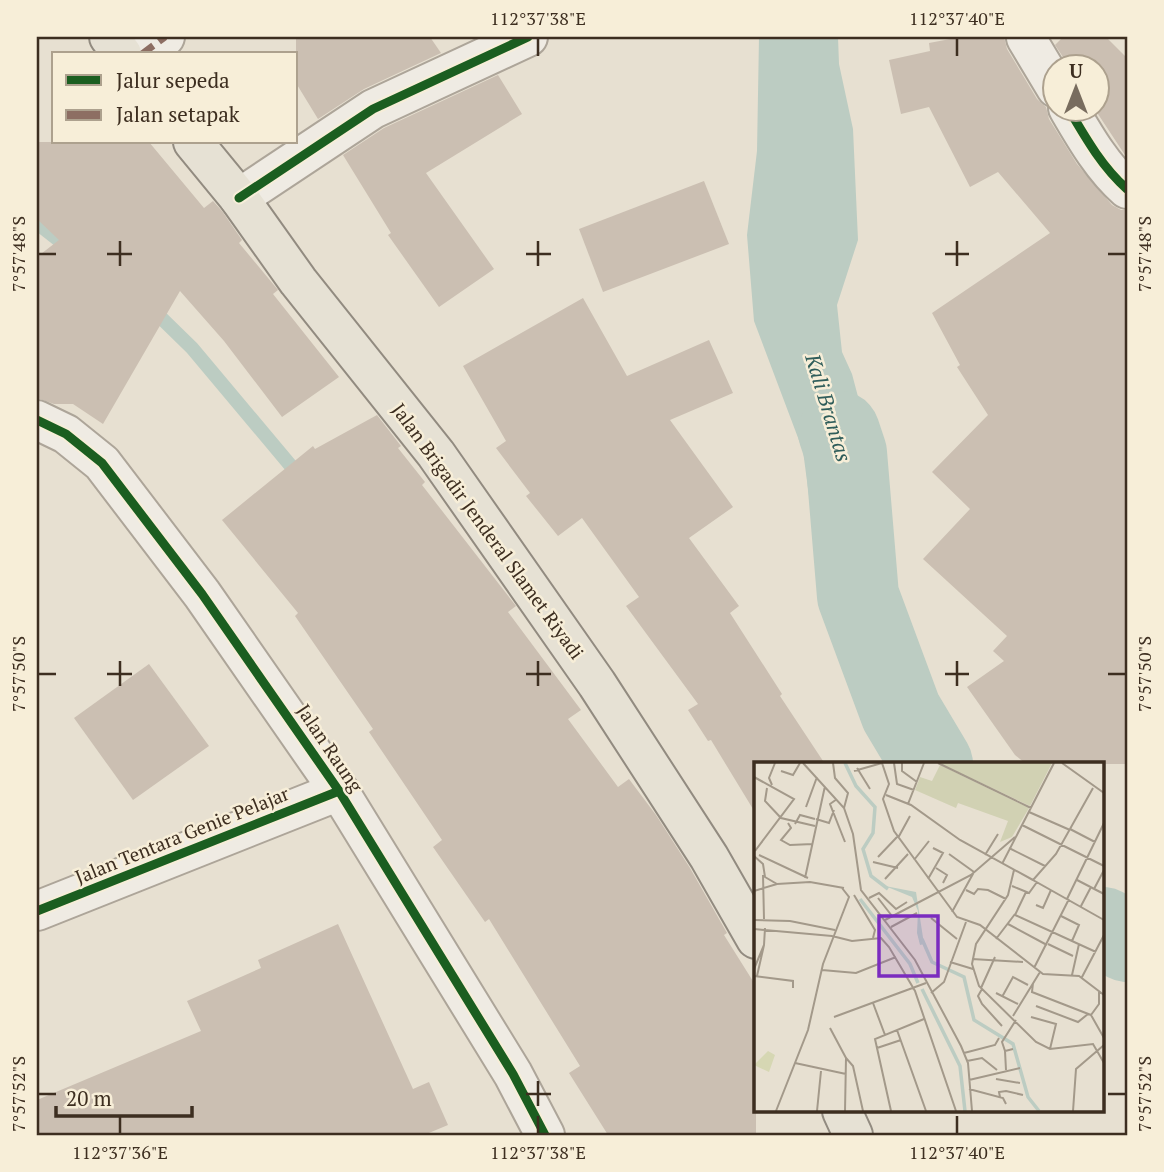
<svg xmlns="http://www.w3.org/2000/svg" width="1164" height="1172" font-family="'PT Serif',serif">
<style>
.water{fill:#bcccc2}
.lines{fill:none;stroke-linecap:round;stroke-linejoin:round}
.stream{stroke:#bcccc2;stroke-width:14}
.river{stroke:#bcccc2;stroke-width:82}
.building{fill:#cbbfb2}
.street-casing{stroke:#ada599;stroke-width:42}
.primary-casing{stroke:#928b80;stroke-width:42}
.street{stroke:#efebe3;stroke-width:38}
.primary{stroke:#e6e1d4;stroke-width:38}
.quiet{stroke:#8d6e63;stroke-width:7;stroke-dasharray:14 7;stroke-linecap:butt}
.cycleway-casing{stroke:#f7eed8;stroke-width:13}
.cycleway{stroke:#1b5e20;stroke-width:9}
.ticks{fill:none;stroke:#3d2e20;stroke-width:2.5}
.labels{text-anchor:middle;stroke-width:5;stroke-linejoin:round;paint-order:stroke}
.street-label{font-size:19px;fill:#3d2e20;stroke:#f7eed8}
.water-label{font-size:21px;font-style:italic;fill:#2f5d5a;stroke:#f7eed8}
.inset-river{fill:none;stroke:#bcccc2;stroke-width:3.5}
.inset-road{fill:none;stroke:#a3998a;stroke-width:2}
.view{fill:#7b2cbf;fill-opacity:0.15;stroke:#7b2cbf;stroke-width:3.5}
.inset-edge{fill:none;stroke:#3d2e20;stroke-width:3.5}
.neatline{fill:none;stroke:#3d2e20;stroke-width:2.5}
.ticks-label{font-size:18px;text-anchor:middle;fill:#3d2e20}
</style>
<rect width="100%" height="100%" fill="#e7e0d1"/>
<!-- water -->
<polygon class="water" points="759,37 838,37 839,64 853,129 858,240 837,305 842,352 852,374 879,476 889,529 817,556 803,451 754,321 747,235 757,151"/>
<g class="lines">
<!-- stream -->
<g class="stream">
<polyline points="37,223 74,252"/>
<polyline points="150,307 192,348 301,478"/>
</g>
<!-- river -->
<g class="river">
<polyline points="839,432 846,453 858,596 901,712 932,764"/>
<polyline points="1103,928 1127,941"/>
</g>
</g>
<!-- building -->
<g class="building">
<polygon points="296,37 430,37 441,53 364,89 318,119 296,83"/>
<polygon points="961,37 1004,37 1007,49 1037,99 1046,107 1049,119 1077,164 1112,205 1121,210 1127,210 1127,764 1026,764 1015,755 967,687 1004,661 993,651 1007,636 923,559 970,509 932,472 988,415 957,367 960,365 932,313 1050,233 998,172 970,187 929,107 901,114 889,60 930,51 929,43"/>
<polygon points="1063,37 1106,37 1127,58 1127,158 1094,108 1097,108 1097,66 1069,66 1055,45"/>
<polygon points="498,75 522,114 426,173 494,269 439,307 388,235 391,233 343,155 384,128"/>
<polygon points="37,142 149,142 204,208 213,201 222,211 242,240 239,243 278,290 273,294 339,377 282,417 224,341 180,291 103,424 73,404 54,404 37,398 37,257 59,240 37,219"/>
<polygon points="704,181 729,244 603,292 579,229"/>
<polygon points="583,298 627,376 709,340 733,393 670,420 733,507 689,538 739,606 730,613 782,694 780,696 825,764 756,764 756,814 711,740 708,741 688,710 698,704 626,606 639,597 582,518 558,536 526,496 530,493 496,448 506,441 463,366"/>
<polygon points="377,415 401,446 398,448 425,482 422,485 516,606 508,612 581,710 568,719 618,787 629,779 656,815 690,868 727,933 724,935 756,986 756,1135 608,1135 569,1073 580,1066 489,919 485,922 433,847 442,840 369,732 373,729 295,616 298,613 222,520 313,446 315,449"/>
<polygon points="149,664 209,746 133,800 74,718"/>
<polygon points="338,924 413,1089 429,1082 448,1125 424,1135 37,1135 37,1100 201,1031 187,1001 261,968 258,960"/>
</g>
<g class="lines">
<defs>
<g id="street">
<polyline points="1026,38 1056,88"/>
<polyline points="142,54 165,37"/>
<path d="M1068,108C1085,137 1102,167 1127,189"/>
<polyline points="239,198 373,109 528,37"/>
<polyline points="37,420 66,434 102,463 202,594 339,791 513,1074 545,1135"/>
<polyline points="37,911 339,791"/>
</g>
<g id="primary">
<polyline points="109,37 122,54"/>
<polyline points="193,142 239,198 298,281 436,454 597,684 709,857 756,939"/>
<polyline points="842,1111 853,1135"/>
</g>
</defs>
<!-- street casing -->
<use href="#street" class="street-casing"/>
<!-- primary casing -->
<use href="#primary" class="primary-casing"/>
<!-- street -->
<use href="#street" class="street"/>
<!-- primary -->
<use href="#primary" class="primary"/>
<!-- quiet -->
<polyline class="quiet" points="142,54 165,37"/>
<defs>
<g id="cycleway">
<path d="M1068,108C1085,137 1102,167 1127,189"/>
<polyline points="239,198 373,109 528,37"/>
<polyline points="37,420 66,434 102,463 202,594 339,791 513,1074 545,1135"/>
<polyline points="37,911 339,791"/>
</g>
</defs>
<!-- cycleway casing -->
<use href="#cycleway" class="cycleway-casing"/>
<!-- cycleway -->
<use href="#cycleway" class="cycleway"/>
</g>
<!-- ticks -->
<path class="ticks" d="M538,38V56M957,38V56M120,241V266M538,241V266M957,241V266M38,254H56M107,254H132M526,254H551M945,254H969M1108,254H1126M120,661V686M538,661V686M957,661V686M38,674H56M107,674H132M526,674H551M945,674H969M1108,674H1126M538,1081V1106M38,1094H56M526,1094H551M1108,1094H1126M120,1116V1134M538,1116V1134M957,1116V1134"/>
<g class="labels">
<!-- street labels -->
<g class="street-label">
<text transform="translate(488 531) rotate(54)" y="7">Jalan Brigadir Jenderal Slamet Riyadi</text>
<text transform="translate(330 748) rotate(56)" y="7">Jalan Raung</text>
<text transform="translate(182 835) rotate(-22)" y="7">Jalan Tentara Genie Pelajar</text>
</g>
<!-- water labels -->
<g class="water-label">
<text transform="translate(828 408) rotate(73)" y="7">Kali Brantas</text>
</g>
</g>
<!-- overview -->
<g transform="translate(754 762)">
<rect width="350" height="350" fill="#e7e0d1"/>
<path d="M14,289L21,293L15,310L0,303Z" fill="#d6d7b3"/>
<path d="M185,1H298L276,44ZM186,3L275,46L258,75L246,80L254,59L204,41L202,46L161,28L166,15L178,19Z" fill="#d1d1b3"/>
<path d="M131,124L162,130L170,182L166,183L163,171L164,149L158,135Z" fill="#bcccc2"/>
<path class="inset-river" d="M91,1L102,24L121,45L119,71L109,87L117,114L134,127M106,137L156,202L164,221M168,177L178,200L210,215L220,258L259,282L274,335L285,349M168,227L206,304L211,349"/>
<path class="inset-road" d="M49,1L90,46L99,72L107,128L161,198L207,284L214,301L218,349M79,1L81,16L94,31L90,46M140,1L143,22L160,28M148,1V9L163,20M184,1L277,46M308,1L350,31M103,6L116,27M27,9L39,13L46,1M100,9L128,1L135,22L129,37L140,69L203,155L226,163L289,212L325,214L350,233M0,15L40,37L1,89M18,23L15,16L21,1M13,26L11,39L27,56L61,64M339,26L302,92L279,118L350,158M132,33L157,43L206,78L279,118M83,37L76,42L91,80M154,42L170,1M52,45L63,15M275,50L316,68M62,57L75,61L80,48M34,61L37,66L27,78L36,83L59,82M41,62L46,53L61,57M268,63L350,104M316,67L341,80M144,76L156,54M255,86L291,104M195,92L220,110L198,150M5,93L54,116M231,93L244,72M0,94L9,102L11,115L23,122L56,120L90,126M124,95L143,75M160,98L175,79M119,100L144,106M248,102L300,1M182,106L193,113L189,121M260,108L254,133L222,182L218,202L225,224L282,280L296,287L339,282L350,301M9,113L10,157M51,116L71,24M131,117L154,92M174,117L189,91L179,86M323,118L350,132M258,124L275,131L283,120M340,127L350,108M212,128L220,132L224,127L234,128L252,137M0,129L23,122M272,130L261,153L342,190M100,133L121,168L119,176M115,136L125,131L142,147L153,140M124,136L138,154M313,137L350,61M282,143L289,146L297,128M327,144L337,125M307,154L325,163L318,179M177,156L203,177M0,158L36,159L81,168M131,158L217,113L261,75M254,162L293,183M137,165L163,151M0,167L78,174M78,174L98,179L127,176L135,185L161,229L202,349M242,177L261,152M294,182L319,194M218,197L269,200M196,200L219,207M280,206L315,137M0,207L10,183L11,166M68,208L102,211L142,195M318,213L325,182M0,214L39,219V226M3,214L10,183M328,215L350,173M279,221L278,230L337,253M227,226L241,195M228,227L224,234L228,242L248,264M177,231L190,220L212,160M242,231L264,242M248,235L259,215L274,223M119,241L131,273M282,244L324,260L334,252M337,253L350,276M337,253L345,242V230M259,254L286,210M80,255L172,221M277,255L302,262L296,287M76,266L92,296L91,349M143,268L172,349M123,286L147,278M251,289L248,280L262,258M210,291L241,283L245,276M92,296L99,304L109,349M213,299L228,296L243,308M41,301L92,312M252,308L251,289L259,287M242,317L266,321M215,318L266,306M215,327L249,336L252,342M246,335L245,330L252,329L269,333M22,349L54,268L69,202L95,135L88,126M63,349L67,309M137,349L121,277L170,257M319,349L322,307L350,283"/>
<path class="view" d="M125,154H184V214H125Z"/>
<rect width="350" height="350" class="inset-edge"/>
</g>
<!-- border -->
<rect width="1164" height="1172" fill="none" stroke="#f7eed8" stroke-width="77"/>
<!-- legend -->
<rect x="52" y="52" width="245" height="91" fill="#f7eed8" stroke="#ada18e" stroke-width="2"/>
<rect x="66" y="75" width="35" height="10" fill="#1b5e20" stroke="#ada18e" stroke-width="2"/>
<text x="116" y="88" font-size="21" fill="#3d2e20">Jalur sepeda</text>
<rect x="66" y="110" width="35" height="10" fill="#8d6e63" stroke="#ada18e" stroke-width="2"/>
<text x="116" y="122" font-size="21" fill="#3d2e20">Jalan setapak</text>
<!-- north arrow -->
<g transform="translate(1076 88)"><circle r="33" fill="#f7eed8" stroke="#ada18e" stroke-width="2"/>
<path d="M0-5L12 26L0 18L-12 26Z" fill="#786c5e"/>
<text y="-10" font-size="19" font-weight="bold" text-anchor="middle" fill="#3d2e20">U</text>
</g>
<!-- scale -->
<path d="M56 1106v10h136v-10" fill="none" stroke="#3d2e20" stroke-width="3.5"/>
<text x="66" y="1106" font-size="21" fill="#3d2e20" stroke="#f7eed8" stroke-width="5" paint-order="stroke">20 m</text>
<rect x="38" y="38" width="1088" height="1096" class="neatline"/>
<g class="ticks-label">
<text x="538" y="25">112°37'38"E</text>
<text x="957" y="25">112°37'40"E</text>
<text transform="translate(19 254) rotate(-90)" y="6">7°57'48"S</text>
<text transform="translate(1145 254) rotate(-90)" y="6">7°57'48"S</text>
<text transform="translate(19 674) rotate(-90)" y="6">7°57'50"S</text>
<text transform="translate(1145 674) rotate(-90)" y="6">7°57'50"S</text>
<text transform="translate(19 1094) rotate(-90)" y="6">7°57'52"S</text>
<text transform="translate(1145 1094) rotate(-90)" y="6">7°57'52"S</text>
<text x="120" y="1159">112°37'36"E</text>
<text x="538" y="1159">112°37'38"E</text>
<text x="957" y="1159">112°37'40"E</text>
</g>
</svg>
